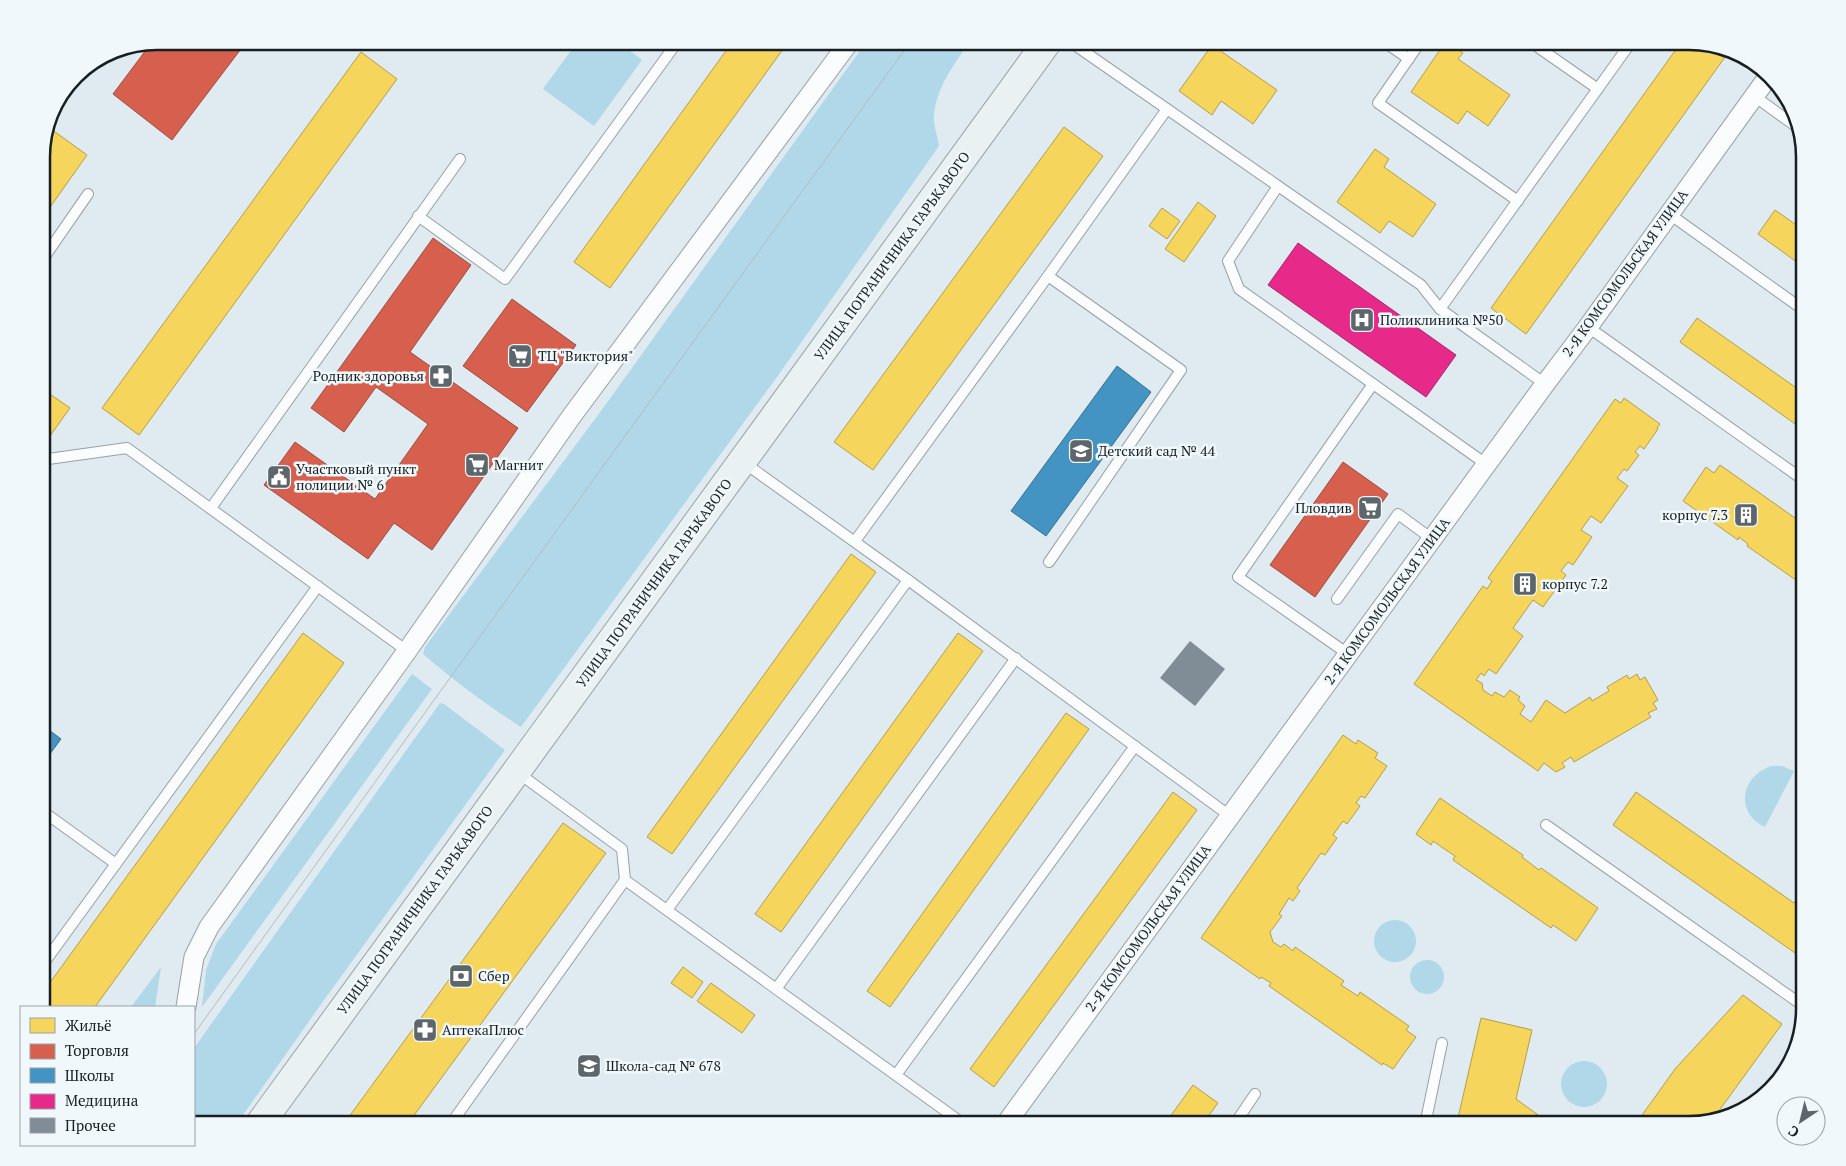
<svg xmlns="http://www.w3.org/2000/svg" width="1846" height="1166" font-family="'PT Serif',serif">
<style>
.green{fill:#b1d8e8}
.homes{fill:#f6d55c;stroke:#b39e4b}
.shops{fill:#d6604d;stroke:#9d4c40}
.schools{fill:#4393c3;stroke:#367093}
.health{fill:#e7298a;stroke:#a9266b}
.building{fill:#808d97}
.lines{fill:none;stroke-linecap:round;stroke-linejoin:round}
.lane-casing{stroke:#98a1a5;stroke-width:12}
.street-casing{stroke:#98a1a5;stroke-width:21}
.secondary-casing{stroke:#98a1a5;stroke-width:30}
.lane{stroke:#fafcfd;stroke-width:10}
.street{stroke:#fafcfd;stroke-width:19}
.secondary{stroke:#eaf1f3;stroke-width:28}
.tram{stroke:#b7babb;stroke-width:1}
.labels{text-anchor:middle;stroke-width:5;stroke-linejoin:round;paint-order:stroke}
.street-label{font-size:14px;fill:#171f23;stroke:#f0f8fc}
.poi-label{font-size:14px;fill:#171f23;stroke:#f0f8fc;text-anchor:start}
.rim{fill:none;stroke:#171f23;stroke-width:2.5}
</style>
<rect width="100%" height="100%" fill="#dfebf0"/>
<!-- green -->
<g class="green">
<polygon points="578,41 617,41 642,60 594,126 543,89"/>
<path d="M867,41H970C955,63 936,88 934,115C933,125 938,137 939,146L777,377L521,727C487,705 454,681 423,654L425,647L601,411Z"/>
<polygon points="412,674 432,689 202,1007 206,970 216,944"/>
<polygon points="440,703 444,704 505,750 319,1007 236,1125 194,1125 194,1048"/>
<path d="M1772,766H1782L1794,771L1765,827C1734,813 1741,775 1772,766Z"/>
<circle cx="1395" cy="941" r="21"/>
<circle cx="1427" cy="977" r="17"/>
<polygon points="161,967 155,1007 131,1007"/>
<circle cx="1584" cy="1084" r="23"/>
</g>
<!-- homes -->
<g class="homes">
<polygon points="733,41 789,41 610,288 574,262"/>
<polygon points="1446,41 1463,53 1458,59 1510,95 1488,126 1467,111 1458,124 1411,92"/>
<polygon points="1682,41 1689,41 1728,53 1526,334 1491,308"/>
<polygon points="1212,45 1277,90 1253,124 1221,101 1212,115 1179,91"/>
<polygon points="361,52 397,79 139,435 102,408"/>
<polygon points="1064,127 1103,156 873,470 834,442"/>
<polygon points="51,129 87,155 41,220 41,149 44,141"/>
<polygon points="1375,149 1389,159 1384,167 1436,204 1413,237 1389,221 1380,233 1337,202"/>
<polygon points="1198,202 1216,216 1184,262 1165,249"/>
<polygon points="1162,208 1180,221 1167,239 1149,226"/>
<polygon points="1775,210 1805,231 1805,268 1758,234"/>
<polygon points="1697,318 1805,394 1805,431 1680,342"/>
<polygon points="41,388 70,408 45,443 41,441"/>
<polygon points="1624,398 1660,424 1657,428 1658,429 1644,449 1640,446 1635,452 1639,455 1627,471 1624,469 1617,478 1628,486 1601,523 1591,516 1581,530 1592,537 1573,565 1568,562 1561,571 1566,575 1543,607 1533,600 1513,628 1523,636 1496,674 1489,669 1484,676 1481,673 1476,680 1482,683 1483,690 1492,696 1495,692 1504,697 1510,690 1520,697 1518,700 1525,706 1520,714 1531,722 1546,700 1565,713 1590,697 1592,701 1609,691 1607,687 1627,675 1629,679 1637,674 1640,680 1645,677 1658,700 1653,703 1657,709 1648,713 1651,717 1574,762 1571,757 1562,763 1565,767 1556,772 1544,763 1538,771 1414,684 1483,586 1487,589 1492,581 1488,578 1615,399 1621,403"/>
<polygon points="1720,465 1805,525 1805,583 1803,585 1747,546 1748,544 1739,537 1738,540 1683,501 1706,467 1714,473"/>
<polygon points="851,554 876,572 672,854 647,837"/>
<polygon points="303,633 344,663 95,1007 41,1007 41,995"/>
<polygon points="958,633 983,651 781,932 755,914"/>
<polygon points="1066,713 1089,729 890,1007 867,991"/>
<polygon points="1343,735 1356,744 1358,740 1378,753 1375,758 1387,766 1365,798 1361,796 1356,803 1360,806 1347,824 1343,821 1333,835 1337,838 1325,855 1321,853 1297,888 1300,891 1293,901 1289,898 1279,914 1282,916 1270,932 1273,942 1281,947 1284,944 1293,951 1295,947 1344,981 1341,985 1358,996 1360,992 1409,1026 1406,1030 1416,1037 1393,1069 1383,1063 1382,1065 1269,986 1271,983 1261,977 1260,979 1201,938"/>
<polygon points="1173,792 1197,810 994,1087 970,1069"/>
<polygon points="1636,792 1794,903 1805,888 1805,960 1613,825"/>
<polygon points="1440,798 1523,855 1522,857 1539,870 1541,868 1598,908 1576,941 1553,925 1551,928 1453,860 1455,856 1443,848 1433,841 1431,845 1416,834"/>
<polygon points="563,823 606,853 407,1125 343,1125"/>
<polygon points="683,967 703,982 692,998 671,983"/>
<polygon points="711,983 755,1015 742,1033 697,1001"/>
<polygon points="1743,995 1782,1024 1713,1119 1690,1125 1635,1125 1675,1069"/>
<polygon points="1481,1018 1532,1030 1516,1099 1552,1125 1467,1125 1458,1118"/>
<polygon points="1193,1085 1218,1103 1202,1125 1164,1125"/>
</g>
<!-- shops -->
<g class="shops">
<polygon points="157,41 247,41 172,140 113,94 152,42"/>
<polygon points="433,238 471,265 410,352 518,428 432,550 394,523 368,559 264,485 295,442 375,499 428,424 376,387 344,432 311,408"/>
<polygon points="512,299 576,345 527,412 463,366"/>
<polygon points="1343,462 1388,494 1315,597 1270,565"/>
</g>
<!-- schools -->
<g class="schools">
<polygon points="1117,366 1151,392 1046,536 1011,511"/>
<polygon points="41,724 61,739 41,766"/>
</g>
<!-- health -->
<polygon class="health" points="1298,243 1456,355 1426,397 1268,285"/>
<!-- building -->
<polygon class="building" points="1190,641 1225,669 1195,706 1160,678"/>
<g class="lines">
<defs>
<g id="lane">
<polyline points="1069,41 1278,186 1228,261 1239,289 1486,464"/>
<polyline points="1383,41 1409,59"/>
<polyline points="1421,41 1378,103 1518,201"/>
<polyline points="1529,41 1598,89"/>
<polyline points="1754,96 1797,127"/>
<polyline points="1278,186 1421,285 1440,309"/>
<polyline points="1668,213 1805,311"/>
<polyline points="418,216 505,279 678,41"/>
<polyline points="41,262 88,194"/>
<polyline points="1048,276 1181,370 1049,562"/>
<polyline points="1588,327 1805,481"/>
<polyline points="1545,384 1440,309 1632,41"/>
<polyline points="41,460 127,448 407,651"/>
<polyline points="743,462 908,580 1230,816"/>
<polyline points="211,508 460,159"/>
<polyline points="855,541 1048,276 1167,109"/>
<polyline points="1337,599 1398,514 1432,539"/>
<polyline points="1348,654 1238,577 1373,384"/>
<polyline points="517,772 622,849 625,880"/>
<polyline points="41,810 116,864"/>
<polyline points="1546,825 1805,1007"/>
<polyline points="667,910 908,580"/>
<polyline points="41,967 318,586"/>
<polyline points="776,989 1016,658"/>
<polyline points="896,1075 1135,746"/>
<polyline points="450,1125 625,880 965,1125"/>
<polyline points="1234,1125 1255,1094"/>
<polyline points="1425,1125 1442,1043"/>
</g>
<g id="street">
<polyline points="186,1007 194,957 209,927 407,651 571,417 850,41"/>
<polyline points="1005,1125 1545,384 1588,327 1768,77"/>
</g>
<polyline id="secondary" points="259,1125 1048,41"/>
</defs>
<!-- lane casing -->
<use href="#lane" class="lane-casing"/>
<!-- street casing -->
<use href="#street" class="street-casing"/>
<!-- secondary casing -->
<use href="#secondary" class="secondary-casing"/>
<!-- lane -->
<use href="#lane" class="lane"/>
<!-- street -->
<use href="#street" class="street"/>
<!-- secondary -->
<use href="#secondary" class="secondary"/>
<!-- tram -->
<polyline class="tram" points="194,1034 447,682 911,41"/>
</g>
<!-- icons -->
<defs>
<symbol id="hospital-square" viewBox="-11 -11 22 22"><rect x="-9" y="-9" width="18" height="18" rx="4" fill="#5d666b" stroke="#f0f8fc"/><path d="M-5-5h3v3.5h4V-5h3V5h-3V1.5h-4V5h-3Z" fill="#fff"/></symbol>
<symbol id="supermarket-square" viewBox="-11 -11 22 22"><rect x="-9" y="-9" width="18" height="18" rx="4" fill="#5d666b" stroke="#f0f8fc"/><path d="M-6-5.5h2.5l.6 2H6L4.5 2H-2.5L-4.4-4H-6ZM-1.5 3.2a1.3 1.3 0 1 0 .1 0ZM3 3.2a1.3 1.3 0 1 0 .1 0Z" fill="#fff"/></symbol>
<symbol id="pharmacy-square" viewBox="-11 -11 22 22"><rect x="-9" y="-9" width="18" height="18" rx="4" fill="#5d666b" stroke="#f0f8fc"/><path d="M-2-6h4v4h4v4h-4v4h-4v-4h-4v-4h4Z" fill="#fff"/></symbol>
<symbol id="school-square" viewBox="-11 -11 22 22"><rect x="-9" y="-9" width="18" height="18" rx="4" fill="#5d666b" stroke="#f0f8fc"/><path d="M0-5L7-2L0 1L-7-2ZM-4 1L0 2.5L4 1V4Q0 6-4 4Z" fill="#fff"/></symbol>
<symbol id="civic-square" viewBox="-11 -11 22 22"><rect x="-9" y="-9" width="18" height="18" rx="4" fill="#5d666b" stroke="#f0f8fc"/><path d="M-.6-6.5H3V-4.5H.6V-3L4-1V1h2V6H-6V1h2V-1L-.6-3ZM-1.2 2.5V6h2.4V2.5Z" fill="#fff"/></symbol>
<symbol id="building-square" viewBox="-11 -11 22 22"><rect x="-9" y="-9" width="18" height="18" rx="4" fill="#5d666b" stroke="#f0f8fc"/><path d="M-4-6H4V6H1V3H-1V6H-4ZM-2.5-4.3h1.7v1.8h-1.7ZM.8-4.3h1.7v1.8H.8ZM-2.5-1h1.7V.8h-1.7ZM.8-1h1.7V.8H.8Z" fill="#fff"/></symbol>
<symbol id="bank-square" viewBox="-11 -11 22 22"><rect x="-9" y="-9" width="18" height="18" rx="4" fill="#5d666b" stroke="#f0f8fc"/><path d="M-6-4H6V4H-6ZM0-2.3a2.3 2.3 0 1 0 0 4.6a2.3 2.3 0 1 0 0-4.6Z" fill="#fff"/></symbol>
</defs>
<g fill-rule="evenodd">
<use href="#hospital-square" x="1348" y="306" width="28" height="28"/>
<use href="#supermarket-square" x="506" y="342" width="28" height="28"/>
<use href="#pharmacy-square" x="427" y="362" width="28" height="28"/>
<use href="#school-square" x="1067" y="437" width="28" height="28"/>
<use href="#supermarket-square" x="463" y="451" width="28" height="28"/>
<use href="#civic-square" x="265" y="463" width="28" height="28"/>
<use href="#supermarket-square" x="1356" y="494" width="28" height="28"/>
<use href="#building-square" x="1732" y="501" width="28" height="28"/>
<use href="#building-square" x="1511" y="570" width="28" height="28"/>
<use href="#bank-square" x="447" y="962" width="28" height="28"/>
<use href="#pharmacy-square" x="411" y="1016" width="28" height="28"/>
<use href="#school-square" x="575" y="1052" width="28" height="28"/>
</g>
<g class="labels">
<!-- street labels -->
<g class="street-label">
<text transform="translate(892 256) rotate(-54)" y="5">УЛИЦА ПОГРАНИЧНИКА ГАРЬКАВОГО</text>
<text transform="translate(1625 273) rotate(-54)" y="5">2-Я КОМСОМОЛЬСКАЯ УЛИЦА</text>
<text transform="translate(654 583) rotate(-54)" y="5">УЛИЦА ПОГРАНИЧНИКА ГАРЬКАВОГО</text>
<text transform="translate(1387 601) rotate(-54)" y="5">2-Я КОМСОМОЛЬСКАЯ УЛИЦА</text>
<text transform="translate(415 910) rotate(-54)" y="5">УЛИЦА ПОГРАНИЧНИКА ГАРЬКАВОГО</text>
<text transform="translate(1148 928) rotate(-54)" y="5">2-Я КОМСОМОЛЬСКАЯ УЛИЦА</text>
</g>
<!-- poi labels -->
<g class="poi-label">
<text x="1380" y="325">Поликлиника №50</text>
<text x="538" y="361">ТЦ "Виктория"</text>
<text x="424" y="381" text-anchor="end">Родник здоровья</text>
<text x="1098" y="456">Детский сад № 44</text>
<text x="494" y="470">Магнит</text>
<text x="296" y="474">Участковый пункт<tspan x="296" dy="16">полиции № 6</tspan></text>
<text x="1352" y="513" text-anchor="end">Пловдив</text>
<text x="1728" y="520" text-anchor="end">корпус 7.3</text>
<text x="1542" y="589">корпус 7.2</text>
<text x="478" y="981">Сбер</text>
<text x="442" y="1035">АптекаПлюс</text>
<text x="606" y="1071">Школа-сад № 678</text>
</g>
</g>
<!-- crop -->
<path d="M0 0H1846V1166H0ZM157 50H1689A107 107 0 0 1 1796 157V1009A107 107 0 0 1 1689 1116H157A107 107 0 0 1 50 1009V157A107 107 0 0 1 157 50Z" fill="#f0f8fc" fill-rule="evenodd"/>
<path class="rim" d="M157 50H1689A107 107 0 0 1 1796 157V1009A107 107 0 0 1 1689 1116H157A107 107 0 0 1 50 1009V157A107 107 0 0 1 157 50Z"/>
<!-- legend -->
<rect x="20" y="1006" width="175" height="140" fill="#f0f8fc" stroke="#99a1a5"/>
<rect x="30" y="1018" width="25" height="15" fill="#f6d55c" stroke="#99a1a5"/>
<text x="65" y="1031" font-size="15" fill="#171f23">Жильё</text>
<rect x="30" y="1044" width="25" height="15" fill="#d6604d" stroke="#99a1a5"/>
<text x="65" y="1056" font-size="15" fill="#171f23">Торговля</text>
<rect x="30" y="1068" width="25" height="15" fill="#4393c3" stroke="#99a1a5"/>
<text x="65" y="1081" font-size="15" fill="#171f23">Школы</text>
<rect x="30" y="1094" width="25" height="15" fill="#e7298a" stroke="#99a1a5"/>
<text x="65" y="1106" font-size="15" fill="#171f23">Медицина</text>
<rect x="30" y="1118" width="25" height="15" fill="#808d97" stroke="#99a1a5"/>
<text x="65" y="1131" font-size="15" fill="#171f23">Прочее</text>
<!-- north arrow -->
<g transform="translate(1801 1121) rotate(215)"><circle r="24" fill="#f0f8fc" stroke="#99a1a5"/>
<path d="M0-4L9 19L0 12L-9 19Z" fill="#5d666b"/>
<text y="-8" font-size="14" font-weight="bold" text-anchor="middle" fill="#171f23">С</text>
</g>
</svg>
